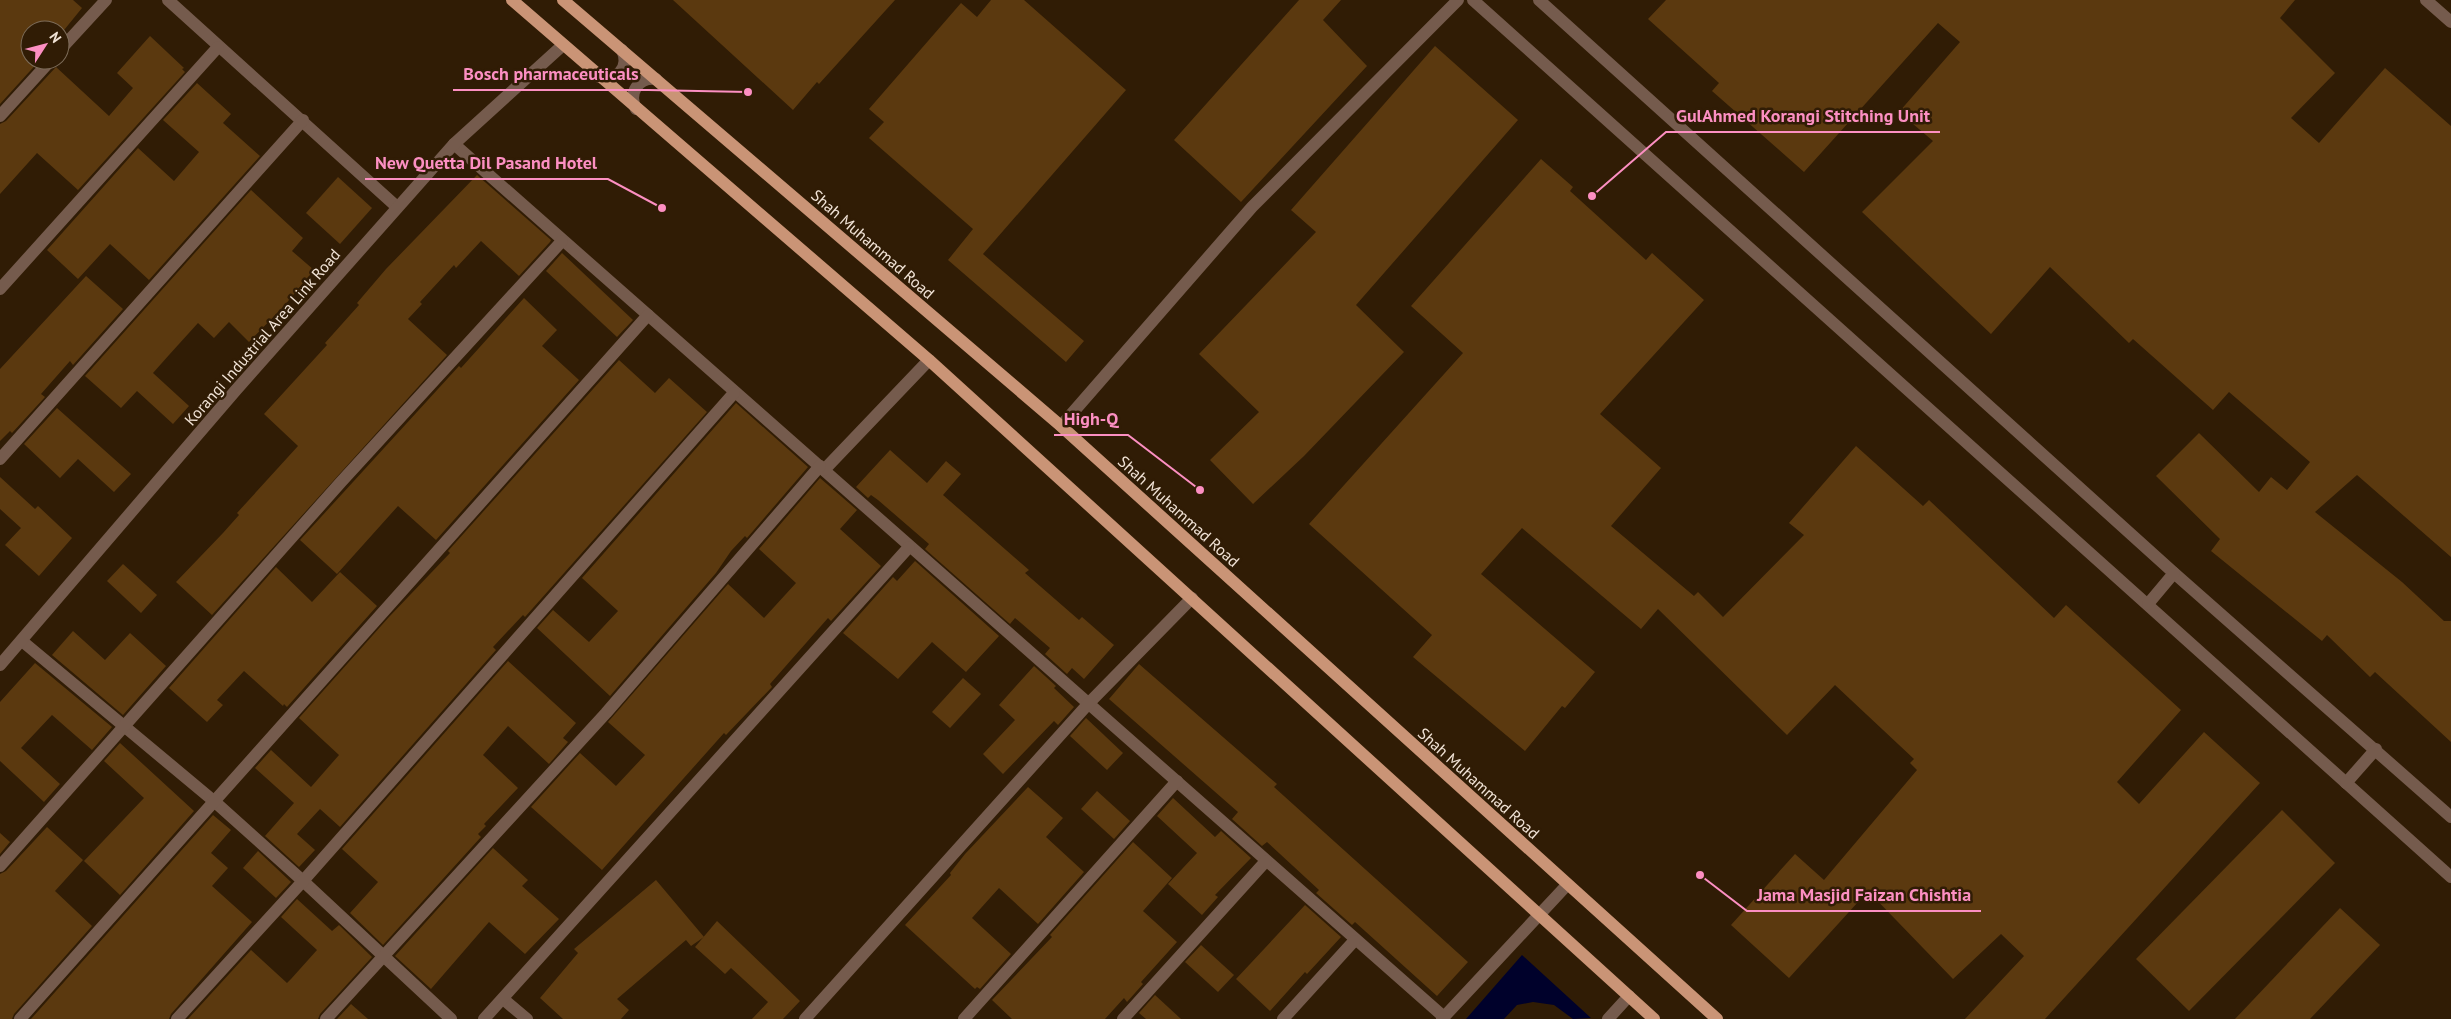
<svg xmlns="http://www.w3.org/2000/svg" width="2451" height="1019" font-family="'PT Sans',sans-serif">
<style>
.water{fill:#00012b}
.building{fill:#5b390f}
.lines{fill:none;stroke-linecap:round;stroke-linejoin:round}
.minor{stroke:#755b4d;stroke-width:12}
.major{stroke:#ca9476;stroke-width:12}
.labels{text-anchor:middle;stroke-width:5;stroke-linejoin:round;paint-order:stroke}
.street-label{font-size:16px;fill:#f1e3d6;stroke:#301c05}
.leader{fill:none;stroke:#fc8fc2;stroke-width:2}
.callout-dot{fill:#fc8fc2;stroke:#301c05;stroke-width:2}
.callout-label{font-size:18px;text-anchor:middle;font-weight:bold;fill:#fc8fc2;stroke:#301c05;stroke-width:5;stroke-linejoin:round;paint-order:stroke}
</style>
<rect width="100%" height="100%" fill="#301c05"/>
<!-- water -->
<polygon class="water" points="1522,955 1591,1018 1573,1019 1554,1005 1533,1002 1517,1005 1504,1019 1466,1019"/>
<!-- building -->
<g class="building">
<polygon points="0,0 73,0 82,8 60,35 60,30 30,30 30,60 40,60 0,104"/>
<polygon points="673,0 895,0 819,84 817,82 793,110"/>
<polygon points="991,0 1024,0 1126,90 983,254 1084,341 1066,362 948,260 973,229 869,138 884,122 869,109 961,3 977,17"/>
<polygon points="1299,0 1341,0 1323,20 1367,66 1241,202 1174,140"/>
<polygon points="1666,0 2295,0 2280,18 2335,73 2291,118 2319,143 2385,68 2451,126 2451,557 2357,475 2315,512 2402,582 2444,621 2451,621 2451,742 2375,672 2370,677 2327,635 2322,641 2211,551 2220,539 2156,476 2199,433 2259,492 2271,477 2287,490 2310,462 2229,392 2213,410 2133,339 2129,343 2050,267 1991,334 1862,212 1933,141 1899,112 1960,42 1938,23 1804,172 1712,91 1719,83 1648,19"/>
<polygon points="150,36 184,68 182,69 185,72 78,190 37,153 0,194 0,124 6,121 56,67 109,116 133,88 117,73"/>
<polygon points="1435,46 1518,120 1356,305 1404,352 1304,456 1253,504 1210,460 1259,412 1199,354 1316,232 1291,210"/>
<polygon points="197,83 231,114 223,123 260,156 149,280 110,244 78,279 47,250 138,148 174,181 199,152 163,120"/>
<polygon points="1541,159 1573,187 1570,191 1646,260 1652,253 1704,300 1600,414 1661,468 1611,526 1694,596 1698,592 1723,617 1804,535 1789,523 1856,446 1923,506 1929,500 2054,618 2066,605 2181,710 2117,782 2139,804 2204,732 2260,783 2045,1019 1965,1019 2024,956 2001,934 1953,979 1868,891 1789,978 1731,925 1795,854 1824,880 1917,770 1910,763 1914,759 1835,685 1787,735 1658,609 1641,629 1522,528 1481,574 1595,672 1565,708 1562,706 1525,751 1413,657 1432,635 1309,524 1463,353 1411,306"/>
<polygon points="477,175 551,240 550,242 519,276 481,241 456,268 454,265 420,302 422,304 408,319 447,355 212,615 176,582 223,533 239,515 237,513 298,446 264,414 327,345 325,343 359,305 357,303 386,269"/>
<polygon points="338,177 372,208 340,244 306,213"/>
<polygon points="251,190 303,238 292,251 314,270 284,306 249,342 229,322 214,338 198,323 169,355 153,373 189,406 173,424 137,391 121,408 85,376"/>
<polygon points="562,253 633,320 617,337 546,271"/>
<polygon points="86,276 123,309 73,365 70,361 41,394 45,397 12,433 10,431 0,441 0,369"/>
<polygon points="524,298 557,330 542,346 579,380 436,540 398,506 337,574 300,540 459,366 461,368"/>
<polygon points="619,360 655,393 669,378 707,412 525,617 523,615 493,647 496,650 340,827 320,809 297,834 315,850 299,867 265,836 294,803 255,768 271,750 311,787 339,755 299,718 389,617 450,553 448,551"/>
<polygon points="736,403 808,467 747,538 745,536 731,551 716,573 610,696 537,628 553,610 589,642 618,611 582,578"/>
<polygon points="57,408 131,474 114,492 78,459 60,478 24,444"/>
<polygon points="890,450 927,483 946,461 961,474 943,495 1029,570 1025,573 1079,620 1082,617 1114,645 1084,679 1072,668 1067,674 1045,654 1050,648 1015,618 1010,624 925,549 929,544 878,500 871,495 868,498 856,487"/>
<polygon points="0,477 35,509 38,506 72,538 39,576 5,545 21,528 0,509"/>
<polygon points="820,478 857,510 840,529 881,566 831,621 828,618 770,684 772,687 726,735 724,733 602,870 531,807 580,753 616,786 645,755 608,722 728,584 764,618 796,583 759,549"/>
<polygon points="915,561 999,636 966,672 932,642 898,679 843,633 893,577 897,581"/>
<polygon points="123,564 157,595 141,613 107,581"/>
<polygon points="276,567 312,602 340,572 377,606 287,707 284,704 283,706 244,671 217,700 223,705 207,722 169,688"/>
<polygon points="73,631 105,660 130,633 166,666 123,715 52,655"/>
<polygon points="508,661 576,723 563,738 568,742 549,764 508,726 483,755 518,788 484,824 486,826 478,834 481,837 383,945 350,913 378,882 342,849"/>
<polygon points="35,663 112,727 92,750 52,715 21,748 60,784 44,802 0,761 0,702"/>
<polygon points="1139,664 1277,784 1274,787 1468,962 1437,996 1355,922 1352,925 1316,893 1319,890 1267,842 1262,846 1232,819 1238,812 1109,699"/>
<polygon points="1034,666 1056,686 1054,688 1074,707 1058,725 1054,721 1003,774 983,754 1015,720 999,705"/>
<polygon points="963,678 981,694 950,728 932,712"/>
<polygon points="1086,718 1123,753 1107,770 1070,736"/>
<polygon points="120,743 194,811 120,895 84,861 144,798 104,761"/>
<polygon points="1028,787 1063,818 1046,837 1084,872 1038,924 999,888 972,918 1011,954 980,989 977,987 975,989 905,925 951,875 950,873 965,854"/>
<polygon points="1097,791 1130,821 1114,839 1081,809"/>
<polygon points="1173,798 1215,837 1221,831 1251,858 1215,895 1218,897 1202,915 1168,884 1197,853 1157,816"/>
<polygon points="2282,810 2335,863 2189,1011 2136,959"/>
<polygon points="213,815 231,830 211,853 228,868 212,886 252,922 171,1014 169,1019 31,1019"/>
<polygon points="47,827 83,860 55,891 92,926 14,1014 12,1019 0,1019 0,874 6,871"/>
<polygon points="0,833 10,842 0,854"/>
<polygon points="1133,842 1172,878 1143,911 1177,942 1141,982 1143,984 1127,1002 1124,998 1105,1019 1012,1019 992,1000 1052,937 1050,935"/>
<polygon points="493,848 528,880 522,886 559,919 525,954 489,922 431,989 395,956"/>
<polygon points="258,851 291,882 276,898 243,868"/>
<polygon points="656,880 704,937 691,946 686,940 617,999 629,1010 621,1019 563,1019 540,998 578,953 574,949"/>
<polygon points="297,899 332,931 339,925 372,957 320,1014 318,1019 188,1019 251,950 287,983 291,979 317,950 281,917"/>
<polygon points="1305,905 1341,937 1307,974 1305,972 1270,1011 1236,979"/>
<polygon points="2340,908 2380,945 2310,1019 2235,1019"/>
<polygon points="717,921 800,1001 783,1019 752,1019 768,1002 731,968 725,974 695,947"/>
<polygon points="1201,945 1234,975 1218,992 1185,962"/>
<polygon points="1155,995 1181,1019 1146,1019 1139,1013"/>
<polygon points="351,1004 368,1019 337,1019"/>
</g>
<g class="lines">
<!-- minor -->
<g class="minor">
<polyline points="168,0 397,207"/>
<polyline points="1473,0 2451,877"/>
<polyline points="1539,0 2174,573 2451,817"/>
<polyline points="2426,0 2451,22"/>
<polyline points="60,50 106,0"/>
<path d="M599,77C617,82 630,67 622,50"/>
<path d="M636,109C628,93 638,77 656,79"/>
<polyline points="0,116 51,60"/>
<polyline points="454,144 1444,1017"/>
<polyline points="0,289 218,47"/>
<polyline points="1061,426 1252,207 1458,0"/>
<polyline points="0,459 303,120"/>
<polyline points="824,470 929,360"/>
<polyline points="2148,604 2174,573"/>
<polyline points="22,641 215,802 303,881 451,1019"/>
<polyline points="0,665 236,390 454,144 563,45"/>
<polyline points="2346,783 2376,749"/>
<polyline points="0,866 341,482 562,241"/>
<polyline points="503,999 527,1019"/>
<path d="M20,1019C230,785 437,549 648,315"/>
<polyline points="177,1019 303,881 734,393"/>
<polyline points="326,1019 606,713 820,466"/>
<polyline points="484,1019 909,547"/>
<polyline points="805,1019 1089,703 1192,598"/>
<polyline points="964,1019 1177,781"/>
<polyline points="1123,1019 1266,861"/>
<polyline points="1283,1019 1354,941"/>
<polyline points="1442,1019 1567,885"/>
<polyline points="1608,1019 1629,996"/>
</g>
<!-- major -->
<g class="major">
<polyline points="512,0 929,360 1654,1019"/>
<polyline points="563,0 1061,426 1717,1019"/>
</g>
</g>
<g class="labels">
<!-- street labels -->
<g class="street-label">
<text transform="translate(873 244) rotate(41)" y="6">Shah Muhammad Road</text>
<text transform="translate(262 337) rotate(-49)" y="6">Korangi Industrial Area Link Road</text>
<text transform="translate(1179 511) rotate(42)" y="6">Shah Muhammad Road</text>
<text transform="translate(1479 783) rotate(42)" y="6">Shah Muhammad Road</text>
</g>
</g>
<!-- callouts -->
<path class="leader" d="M748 92L648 90H453M1592 196L1666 132H1940M662 208L608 179H365M1200 490L1128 435H1054M1700 875L1747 911H1981"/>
<g class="callout-dot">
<circle cx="748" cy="92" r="5"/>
<circle cx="1592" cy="196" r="5"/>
<circle cx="662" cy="208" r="5"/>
<circle cx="1200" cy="490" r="5"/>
<circle cx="1700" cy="875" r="5"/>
</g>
<g class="callout-label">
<text x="551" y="80">Bosch pharmaceuticals</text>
<text x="1803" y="122">GulAhmed Korangi Stitching Unit</text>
<text x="486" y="169">New Quetta Dil Pasand Hotel</text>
<text x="1091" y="425">High-Q</text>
<text x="1864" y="901">Jama Masjid Faizan Chishtia</text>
</g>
<!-- north arrow -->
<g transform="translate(45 45) rotate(54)"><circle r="24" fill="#301c05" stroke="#7d6c59"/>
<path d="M0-4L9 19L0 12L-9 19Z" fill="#fc8fc2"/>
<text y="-8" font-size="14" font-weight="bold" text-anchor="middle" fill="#f1e3d6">N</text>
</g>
</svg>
